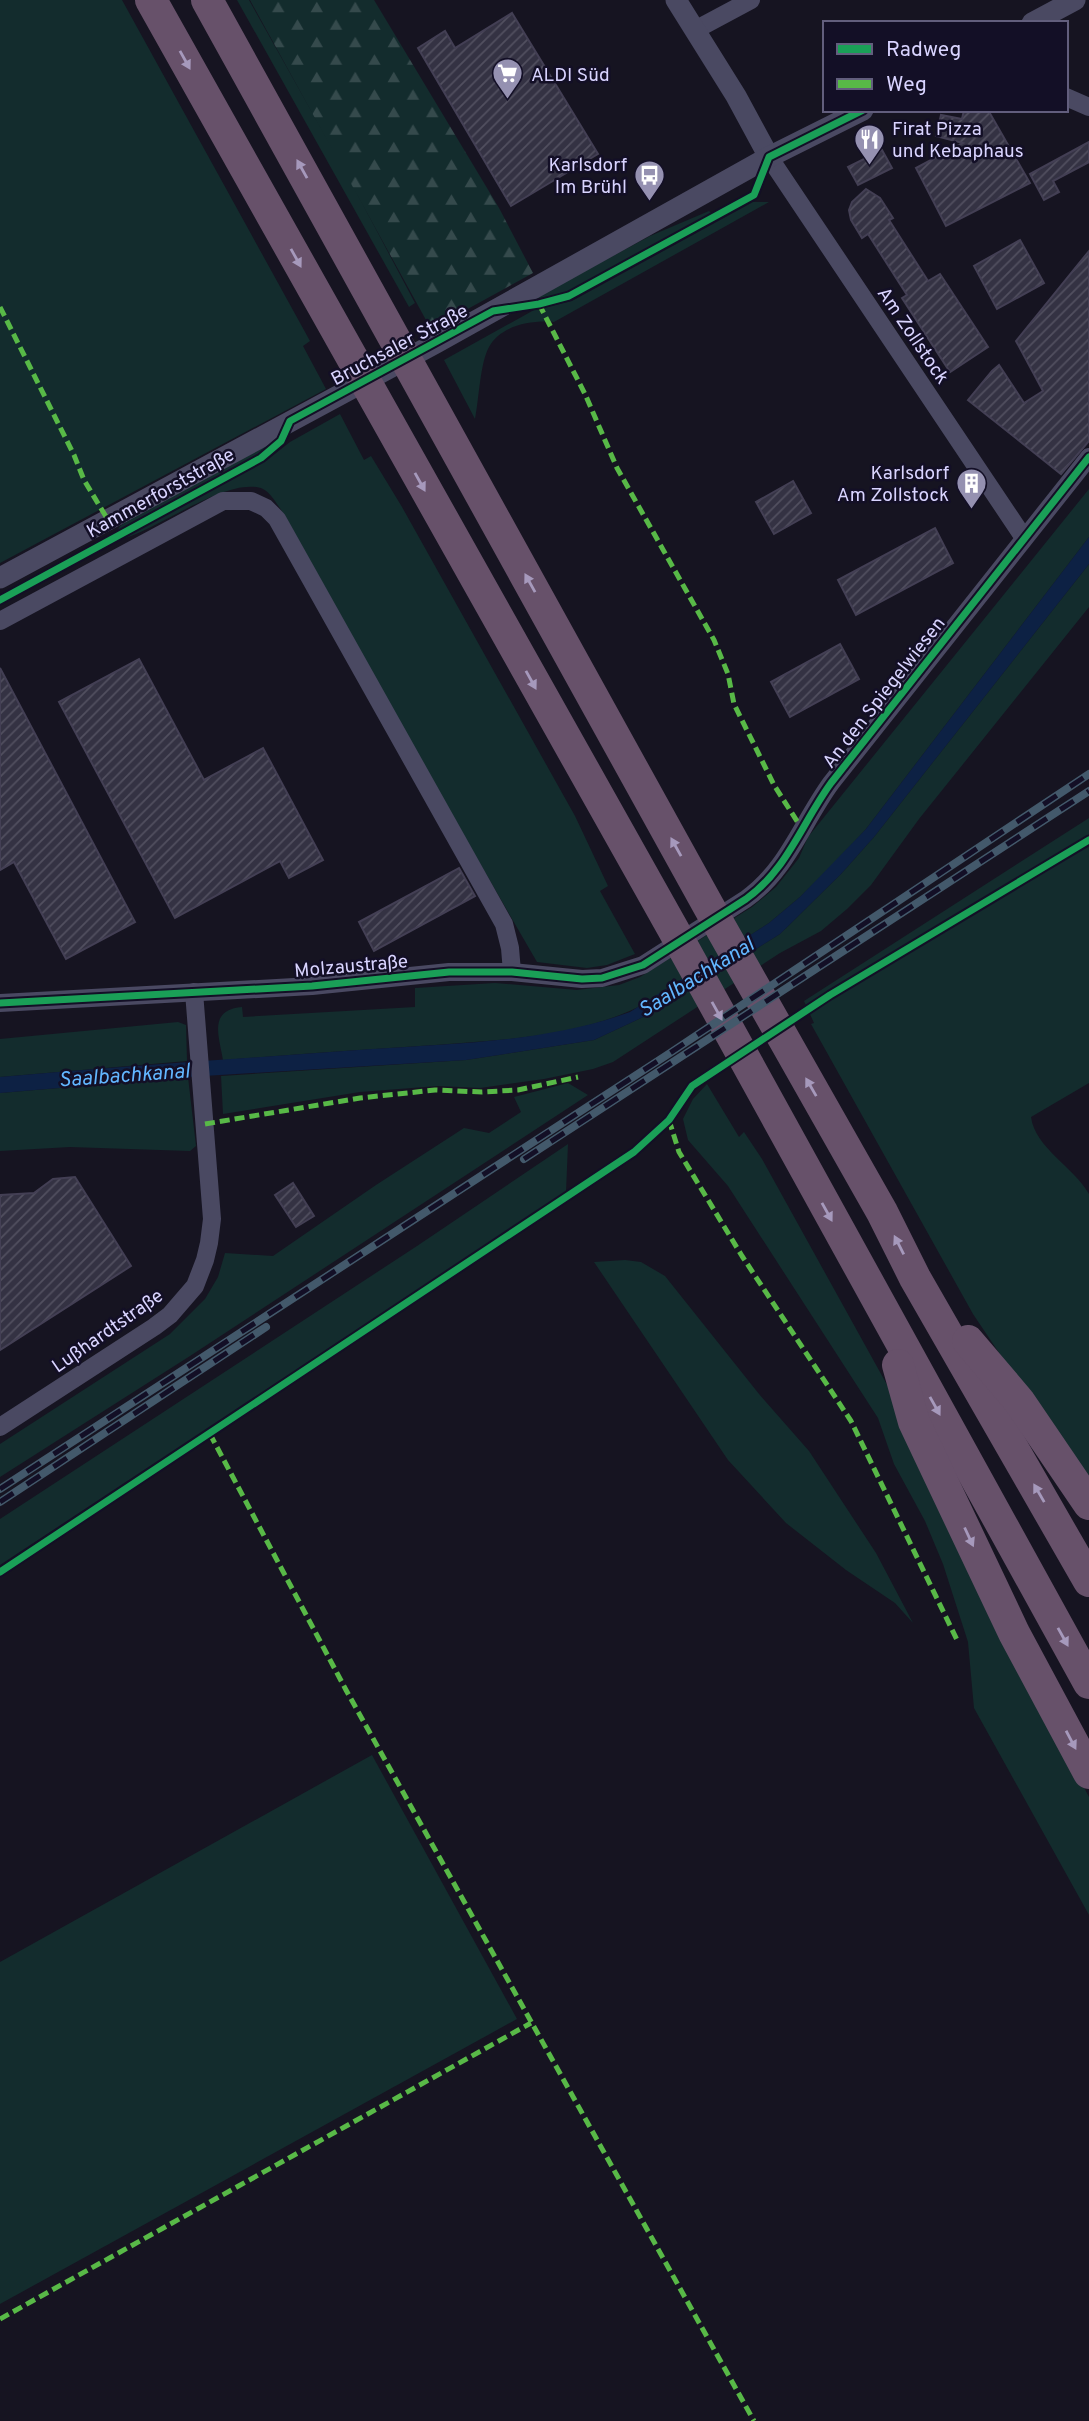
<svg xmlns="http://www.w3.org/2000/svg" width="1089" height="2421" font-family="Overpass,sans-serif">
<style>
.green{fill:#132c2d}
.forest{fill:url(#forest-firs)}
.water{fill:#0d2144}
.building{fill:url(#building-hatch);stroke:#433f54;stroke-width:2}
.lines{fill:none;stroke-linecap:round;stroke-linejoin:round}
.minor{stroke:#4a4962;stroke-width:18}
.tertiary{stroke:#4a4962;stroke-width:21}
.motorway{stroke:#67516a;stroke-width:32}
.rail-casing{stroke:#43596b;stroke-width:8}
.rail{stroke:#130f26;stroke-width:5;stroke-dasharray:16;stroke-linecap:butt}
.quiet{stroke:#58b947;stroke-width:5;stroke-dasharray:10 5;stroke-linecap:butt}
.cycleway-casing{stroke:#130f26;stroke-width:11}
.cycleway{stroke:#1a9f57;stroke-width:7}
.oneway{fill:#a699bc}
.labels{text-anchor:middle;stroke-width:5;stroke-linejoin:round;paint-order:stroke}
.poi-label{font-size:19px;fill:#d9d4ff;stroke:#130f26;text-anchor:start}
.street-label{font-size:19px;fill:#d9d4ff;stroke:#130f26}
.water-label{font-size:21px;font-style:italic;fill:#62b6ff;stroke:#130f26}
</style>
<defs>
<pattern id="forest-firs" width="22" height="20" patternUnits="userSpaceOnUse" patternTransform="scale(1.75)"><rect width="22" height="20" fill="#132c2d"/><path d="M5 1l3.5 6h-7zM16 11l3.5 6h-7z" fill="#354a4c"/></pattern>
<pattern id="building-hatch" width="6" height="6" patternUnits="userSpaceOnUse" patternTransform="scale(1.75)"><rect width="6" height="6" fill="#343243"/><path d="M-1 1l2-2M0 6l6-6M5 7l2-2" fill="none" stroke="#514f5f"/></pattern>
</defs>
<rect width="100%" height="100%" fill="#161421"/>
<!-- green -->
<g class="green">
<polygon points="0,0 122,0 310,341 303,346 326,389 0,563"/>
<polygon points="237,0 249,0 344,169 415,303 409,307"/>
<path d="M753,202H769L554,322C532,320 501,325 489,347C480,363 479,400 475,419L444,360L534,310L572,301Z"/>
<polygon points="709,211 711,213 707,217 566,293 533,299 650,236"/>
<path d="M340,414L364,460L371,456L402,507L575,816L608,886L600,891L635,954L607,965L587,968L537,962L445,803L284,514C278,506 271,493 263,489C229,475 159,529 122,539L266,461L290,442Z"/>
<polygon points="275,441 259,455 117,532 120,526 133,516"/>
<path d="M1089,489V537L866,829L832,866L800,897L769,923L650,1001C581,1039 497,1040 420,1046C355,1050 289,1055 223,1060C219,1036 208,1010 242,1007L243,1017L415,1007V988L495,983L577,990L619,985L640,977L752,907L776,887L799,858L808,837Z"/>
<polygon points="1089,564 1089,607 919,819 871,885 847,909 821,931 780,953 613,1062 593,1069 544,1079 480,1088 438,1086 360,1092 223,1114 221,1076 466,1060 594,1040 656,1011 780,934 841,874 874,837"/>
<path d="M1089,818V1083L1031,1117C1035,1148 1074,1167 1089,1194V1487L973,1314L811,1024L814,1023L804,1001Z"/>
<polygon points="178,1022 186,1025 187,1061 0,1077 0,1039"/>
<polygon points="188,1077 196,1146 190,1151 70,1147 0,1151 0,1093"/>
<polygon points="568,1083 588,1095 190,1356 0,1477 0,1444 170,1334 205,1299 218,1277 225,1253 273,1256 376,1185 464,1128 489,1133 521,1112 514,1097"/>
<polygon points="707,1084 739,1137 744,1132 762,1159 896,1401 1029,1683 1089,1797 1089,1915 974,1708 968,1642 943,1564 925,1521 894,1464 878,1418 728,1186 688,1140 683,1119 693,1099"/>
<polygon points="568,1144 566,1192 0,1565 0,1519 417,1246"/>
<polygon points="625,1260 641,1262 665,1276 759,1394 809,1451 876,1553 913,1623 895,1603 846,1570 786,1523 728,1460 594,1262"/>
<polygon points="372,1755 517,2019 0,2304 0,1962"/>
</g>
<!-- forest -->
<polygon class="forest" points="250,0 374,0 499,208 533,273 431,329"/>
<!-- water -->
<path class="water" d="M1089,537V564L874,837L841,874L780,934L656,1011L594,1040L466,1060L188,1077L0,1093V1077C124,1066 248,1058 372,1049C458,1043 548,1042 630,1012L769,923L800,897L866,829Z"/>
<!-- building -->
<g class="building">
<polygon points="512,13 598,154 511,206 418,48 445,31 455,48"/>
<polygon points="964,110 988,110 1030,183 946,226 916,168 963,143 936,136 941,115 962,119"/>
<polygon points="1089,142 1089,162 1053,181 1059,192 1044,200 1030,174"/>
<polygon points="882,150 892,168 858,185 848,167"/>
<polygon points="866,189 880,198 893,218 889,220 928,281 940,274 988,347 950,372 902,298 907,295 868,234 862,238 851,220 849,210 852,202"/>
<polygon points="1020,240 1044,283 997,309 974,266"/>
<polygon points="1089,251 1089,441 1061,474 968,400 992,371 999,365 1024,403 1043,391 1016,341"/>
<polygon points="793,481 811,513 774,534 756,502"/>
<polygon points="935,528 953,563 856,615 838,580"/>
<polygon points="840,644 859,679 790,717 771,682"/>
<polygon points="139,659 204,780 263,748 323,860 289,878 280,861 175,918 59,702"/>
<polygon points="0,668 135,922 66,959 14,862 0,870"/>
<polygon points="459,868 475,896 374,951 359,922"/>
<polygon points="75,1177 131,1266 0,1350 0,1195 34,1193 53,1179"/>
<polygon points="293,1183 314,1216 296,1227 275,1195"/>
</g>
<g class="lines">
<!-- minor -->
<g class="minor">
<polyline points="695,30 751,0"/>
<polyline points="1066,97 1089,107"/>
<polyline points="769,157 1024,538"/>
<polyline points="0,621 223,501 251,501 266,508 277,519 504,924 510,948 512,972"/>
<path d="M0,1003L312,986L449,972H512L582,979L602,978L643,965L746,899C787,870 802,823 831,783L1089,457"/>
<polyline points="0,1427 154,1327 170,1315 195,1286 205,1260 209,1243 212,1219 194,992"/>
</g>
<!-- tertiary -->
<g class="tertiary">
<polyline points="676,0 736,96 769,157"/>
<polyline points="1032,23 1075,0"/>
<polyline points="0,578 436,343 769,157 863,110"/>
</g>
<!-- motorway -->
<g class="motorway">
<polyline points="151,0 673,929 1089,1683"/>
<polyline points="207,0 709,907 882,1212 915,1278 1089,1581"/>
<polyline points="968,1341 1019,1401 1089,1504"/>
<polyline points="898,1365 914,1422 1014,1633 1089,1773"/>
</g>
<defs>
<g id="rail">
<polyline points="524,1159 1089,791"/>
<polyline points="0,1489 670,1053 1089,774"/>
<polyline points="0,1502 266,1327"/>
</g>
</defs>
<!-- rail casing -->
<use href="#rail" class="rail-casing"/>
<!-- rail -->
<use href="#rail" class="rail"/>
<!-- quiet -->
<g class="quiet">
<polyline points="539,304 585,394 617,468 714,640 728,674 734,704 774,785 802,829"/>
<polyline points="0,307 74,455 84,480 108,520"/>
<polyline points="669,1120 679,1152 742,1256 851,1421 958,1642"/>
<polyline points="205,1124 360,1098 435,1090 482,1092 518,1090 578,1077"/>
<polyline points="210,1434 346,1690 754,2421"/>
<polyline points="0,2319 531,2023"/>
</g>
<defs>
<g id="cycleway">
<polyline points="0,600 261,458 281,441 290,421 493,311 539,304 569,296 754,195 769,157 863,110"/>
<path d="M0,1003L312,986L449,972H512L582,979L602,978L643,965L746,899C787,870 802,823 831,783L1089,457"/>
<polyline points="0,1572 634,1152 669,1120 692,1086 830,995 1089,840"/>
</g>
</defs>
<!-- cycleway casing -->
<use href="#cycleway" class="cycleway-casing"/>
<!-- cycleway -->
<use href="#cycleway" class="cycleway"/>
</g>
<!-- one-way arrows -->
<defs><path id="oneway-solid" d="M-6-.8H1V-3.2L6.5 0L1 3.2V.8H-6Z" transform="scale(1.75)"/></defs>
<g class="oneway">
<use href="#oneway-solid" transform="translate(185 60) rotate(61)"/>
<use href="#oneway-solid" transform="translate(302 169) rotate(-119)"/>
<use href="#oneway-solid" transform="translate(296 258) rotate(61)"/>
<use href="#oneway-solid" transform="translate(420 482) rotate(61)"/>
<use href="#oneway-solid" transform="translate(530 583) rotate(-119)"/>
<use href="#oneway-solid" transform="translate(531 680) rotate(61)"/>
<use href="#oneway-solid" transform="translate(676 847) rotate(-119)"/>
<use href="#oneway-solid" transform="translate(717 1011) rotate(61)"/>
<use href="#oneway-solid" transform="translate(811 1087) rotate(-120)"/>
<use href="#oneway-solid" transform="translate(827 1212) rotate(61)"/>
<use href="#oneway-solid" transform="translate(899 1245) rotate(-117)"/>
<use href="#oneway-solid" transform="translate(935 1406) rotate(61)"/>
<use href="#oneway-solid" transform="translate(1039 1493) rotate(-120)"/>
<use href="#oneway-solid" transform="translate(969 1537) rotate(65)"/>
<use href="#oneway-solid" transform="translate(1063 1637) rotate(61)"/>
<use href="#oneway-solid" transform="translate(1071 1740) rotate(62)"/>
</g>
<!-- icons -->
<defs>
<symbol id="supermarket-pin" viewBox="-11 -11 22 30"><path d="M0 17L-7.5 6A9.5 9.5 0 1 1 7.5 6Z" fill="#9591b1" stroke="#130f26"/><path d="M-6-5.5h2.5l.6 2H6L4.5 2H-2.5L-4.4-4H-6ZM-1.5 3.2a1.3 1.3 0 1 0 .1 0ZM3 3.2a1.3 1.3 0 1 0 .1 0Z" fill="#fff"/></symbol>
<symbol id="restaurant-pin" viewBox="-11 -11 22 30"><path d="M0 17L-7.5 6A9.5 9.5 0 1 1 7.5 6Z" fill="#9591b1" stroke="#130f26"/><path d="M-5-6h1v4h1v-4h1v4h1v-4h1v5L-1.5 .5V6h-2V.5L-5-1ZM5-6V6H3V1.5H1.5Q1.5-4 5-6Z" fill="#fff"/></symbol>
<symbol id="bus-pin" viewBox="-11 -11 22 30"><path d="M0 17L-7.5 6A9.5 9.5 0 1 1 7.5 6Z" fill="#9591b1" stroke="#130f26"/><path d="M-5-6H5V4H4V6H2V4H-2V6H-4V4H-5ZM-3.5-4V0h7V-4ZM-3.5 1.2v1.5H-2V1.2ZM2 1.2v1.5H3.5V1.2Z" fill="#fff"/></symbol>
<symbol id="building-pin" viewBox="-11 -11 22 30"><path d="M0 17L-7.5 6A9.5 9.5 0 1 1 7.5 6Z" fill="#9591b1" stroke="#130f26"/><path d="M-4-6H4V6H1V3H-1V6H-4ZM-2.5-4.3h1.7v1.8h-1.7ZM.8-4.3h1.7v1.8H.8ZM-2.5-1h1.7V.8h-1.7ZM.8-1h1.7V.8H.8Z" fill="#fff"/></symbol>
</defs>
<g fill-rule="evenodd">
<use href="#supermarket-pin" x="490" y="56" width="35" height="47"/>
<use href="#restaurant-pin" x="852" y="122" width="35" height="47"/>
<use href="#bus-pin" x="632" y="158" width="35" height="47"/>
<use href="#building-pin" x="954" y="466" width="35" height="47"/>
</g>
<g class="labels">
<!-- poi labels -->
<g class="poi-label">
<text x="531" y="81">ALDI Süd</text>
<text x="892" y="135">Firat Pizza<tspan x="892" dy="22">und Kebaphaus</tspan></text>
<text x="627" y="171" text-anchor="end">Karlsdorf<tspan x="627" dy="22">Im Brühl</tspan></text>
<text x="949" y="479" text-anchor="end">Karlsdorf<tspan x="949" dy="22">Am Zollstock</tspan></text>
</g>
<!-- street labels -->
<g class="street-label">
<text transform="translate(914 335) rotate(56)" y="7">Am Zollstock</text>
<text transform="translate(399 344) rotate(-28)" y="7">Bruchsaler Straße</text>
<text transform="translate(160 492) rotate(-29)" y="7">Kammerforststraße</text>
<text transform="translate(883 692) rotate(-52)" y="7">An den Spiegelwiesen</text>
<text transform="translate(351 965) rotate(-5)" y="7">Molzaustraße</text>
<text transform="translate(107 1330) rotate(-35)" y="7">Lußhardtstraße</text>
</g>
<!-- water labels -->
<g class="water-label">
<text transform="translate(696 977) rotate(-32)" y="7">Saalbachkanal</text>
<text transform="translate(124 1075) rotate(-4)" y="7">Saalbachkanal</text>
</g>
</g>
<!-- legend -->
<rect x="823" y="21" width="245" height="91" fill="#130f26" stroke="#625e7d" stroke-width="2"/>
<rect x="837" y="44" width="35" height="10" fill="#1a9f57" stroke="#625e7d" stroke-width="2"/>
<text x="886" y="56" font-size="21" fill="#d9d4ff">Radweg</text>
<rect x="837" y="79" width="35" height="10" fill="#58b947" stroke="#625e7d" stroke-width="2"/>
<text x="886" y="91" font-size="21" fill="#d9d4ff">Weg</text>
</svg>
